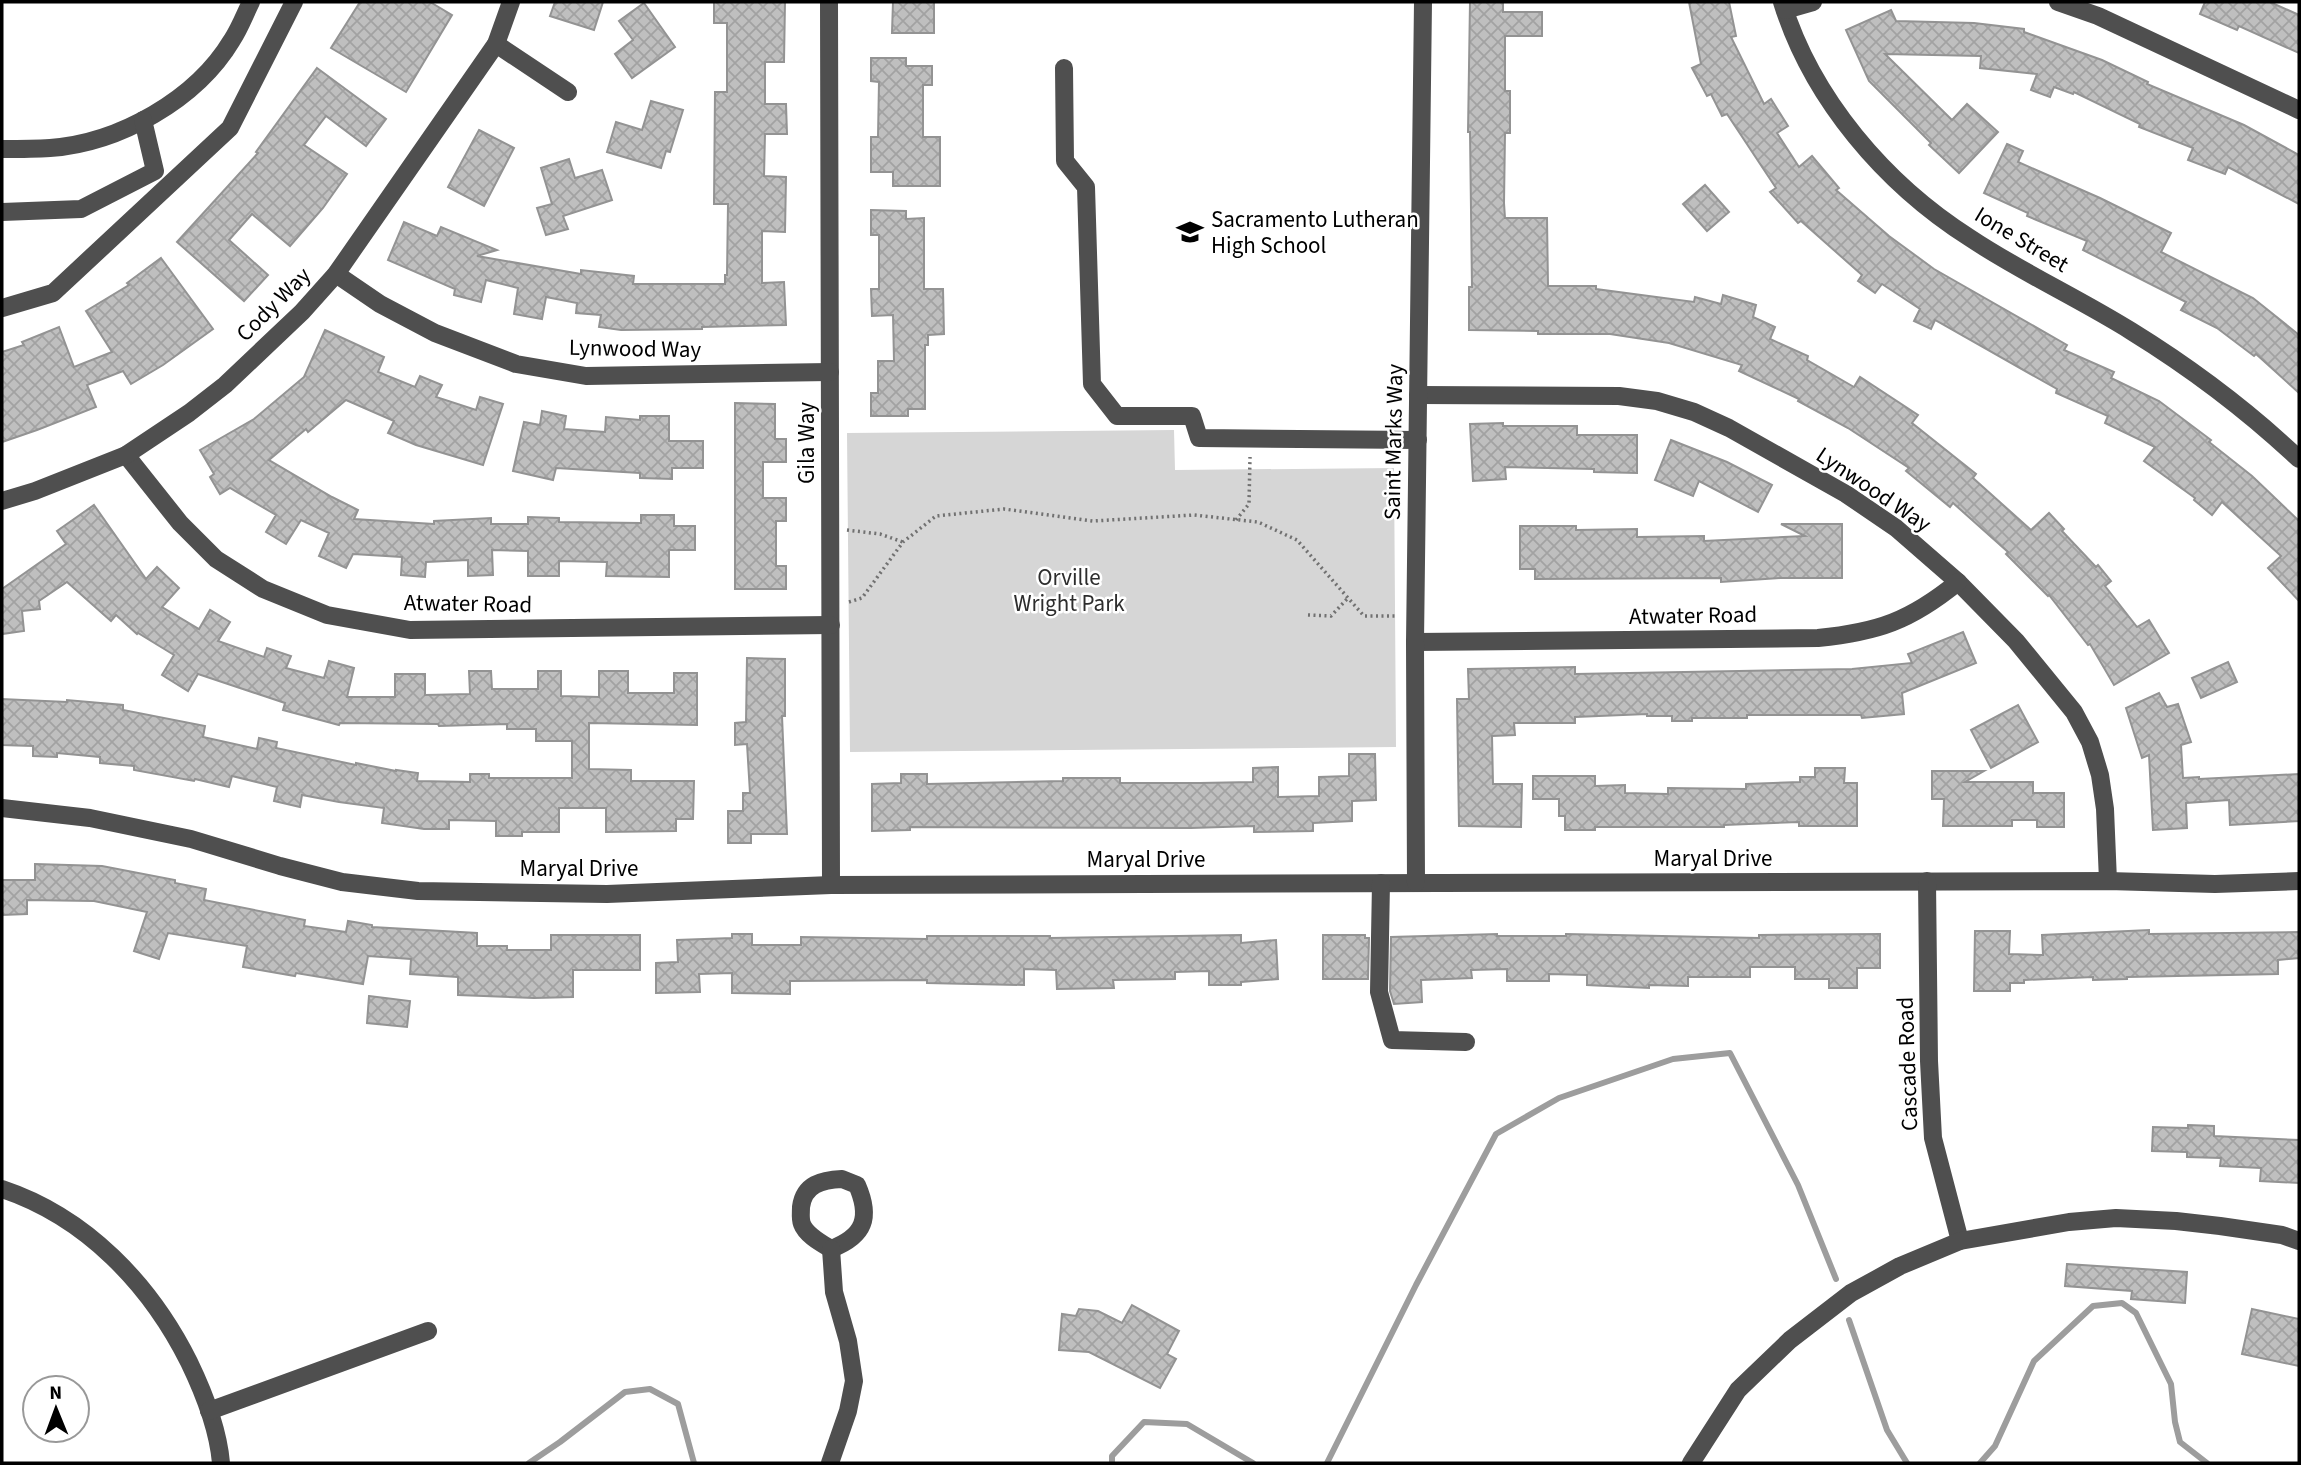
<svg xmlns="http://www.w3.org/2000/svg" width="2301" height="1465" font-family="'Source Sans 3',sans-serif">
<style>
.green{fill:#d6d6d6}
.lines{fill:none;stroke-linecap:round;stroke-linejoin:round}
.stream{stroke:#9d9d9d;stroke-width:6}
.building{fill:url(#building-cross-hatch);stroke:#939393;stroke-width:2}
.path{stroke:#717171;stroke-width:3.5;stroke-dasharray:2 3.5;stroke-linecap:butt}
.minor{stroke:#4f4f4f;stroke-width:18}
.labels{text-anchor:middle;stroke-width:5;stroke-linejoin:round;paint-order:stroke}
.poi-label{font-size:23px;fill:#000;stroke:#fff;text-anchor:start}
.street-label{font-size:23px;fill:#000;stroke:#fff}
.park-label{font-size:23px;fill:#2d2d2d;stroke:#fff}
</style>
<defs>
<pattern id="building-cross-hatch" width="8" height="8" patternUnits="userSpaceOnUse" patternTransform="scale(1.75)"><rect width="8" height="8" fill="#bfbfbf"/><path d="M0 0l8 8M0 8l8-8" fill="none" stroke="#a2a2a2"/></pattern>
</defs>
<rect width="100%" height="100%" fill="#fff"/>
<!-- green -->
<polygon class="green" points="1174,430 1175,470 1394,468 1396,747 850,752 847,433"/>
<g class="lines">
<!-- stream -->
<g class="stream">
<polyline points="1849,1320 1887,1430 1907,1463"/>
<polyline points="529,1463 560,1442 625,1392 650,1389 678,1404 694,1463"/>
<polyline points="1112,1463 1112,1456 1144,1422 1187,1424 1253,1463"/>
<polyline points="1327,1463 1416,1285 1496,1134 1559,1098 1673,1059 1730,1053 1798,1185 1836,1279"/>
<polyline points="1980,1463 1995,1446 2034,1361 2093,1306 2122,1303 2136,1313 2171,1384 2175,1422 2180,1442 2207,1463"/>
</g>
</g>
<!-- building -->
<g class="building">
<polygon points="360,2 430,2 452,15 406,92 331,48"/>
<polygon points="555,2 603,2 594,30 550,16"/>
<polygon points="714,2 785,2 784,62 765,62 765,104 786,104 787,134 765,134 764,176 786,177 785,232 762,231 762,283 784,282 786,325 702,327 702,329 621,330 599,327 601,315 576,313 577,303 546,297 542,319 514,314 518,288 486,280 481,302 454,295 455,289 388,260 404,222 437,236 441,227 497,250 477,256 581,274 581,270 634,276 633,284 725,284 725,275 727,275 728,204 714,204 715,92 727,92 727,23 714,23"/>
<polygon points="893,2 934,2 934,33 892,33"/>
<polygon points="1470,2 1503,2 1503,12 1542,12 1542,36 1505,36 1505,91 1510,91 1510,133 1505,133 1504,203 1505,218 1547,218 1548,286 1596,286 1596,289 1694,302 1695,297 1721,304 1723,295 1756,305 1753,317 1775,327 1770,339 1808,356 1807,360 1854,387 1860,377 1918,415 1912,423 1976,474 1973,478 2031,530 2049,513 2064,529 2062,531 2096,567 2098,565 2111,581 2105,586 2137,627 2149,620 2169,653 2114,685 2090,644 2088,645 2049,595 2048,596 2006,554 2008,552 1953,503 1950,507 1906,471 1909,468 1848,428 1798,401 1799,399 1739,371 1742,365 1669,343 1610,334 1538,334 1538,331 1469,330 1469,287 1472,287 1470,132 1468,132"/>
<polygon points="1689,2 1729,2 1736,36 1731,37 1764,104 1771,99 1788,126 1777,133 1799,167 1812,156 1839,188 1836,190 1889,236 1934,269 2067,345 2064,350 2114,372 2111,378 2159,401 2211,440 2209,442 2252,476 2299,521 2299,601 2268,568 2281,556 2222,502 2212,515 2194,500 2195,498 2144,461 2155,447 2105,423 2108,416 2056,393 2057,389 1935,320 1931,329 1914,321 1920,309 1882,284 1875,293 1858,281 1862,275 1801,221 1798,223 1770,192 1776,188 1727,114 1722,116 1711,94 1707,96 1692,68 1701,64"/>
<polygon points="2205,2 2270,2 2299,15 2299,53 2239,26 2237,30 2200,14"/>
<polygon points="644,3 675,47 632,78 615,54 633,40 619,21"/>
<polygon points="1891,10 1896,21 1974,23 2024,29 2024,32 2102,60 2148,82 2147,84 2244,125 2299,155 2299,204 2228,167 2225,174 2188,160 2193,148 2139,127 2140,124 2074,92 2073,94 2054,87 2050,97 2031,90 2037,74 1980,68 1981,56 1885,54 1952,120 1967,104 1998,132 1959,173 1929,145 1931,143 1869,81 1846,30"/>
<polygon points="871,58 906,58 906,66 932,66 932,85 923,85 923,137 940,137 940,186 893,186 893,172 871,172 871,137 878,137 879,82 871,81"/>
<polygon points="317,68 386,119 366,146 326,116 304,145 347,174 323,208 290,246 252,214 229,240 268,275 244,301 177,242 258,153 256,152"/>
<polygon points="651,101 683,110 670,152 666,151 661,168 607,152 616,122 642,130"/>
<polygon points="479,130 514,148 484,206 448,187"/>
<polygon points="2007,144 2023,151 2018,162 2100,198 2171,233 2161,252 2253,298 2299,335 2299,393 2256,354 2254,356 2217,328 2181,310 2186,302 2083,250 2087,241 2027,216 2028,213 1984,193"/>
<polygon points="569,159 575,178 602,170 612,200 563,216 568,229 546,235 537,208 552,204 541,168"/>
<polygon points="1705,185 1729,212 1707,231 1683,204"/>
<polygon points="871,210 906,211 906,219 924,218 924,289 943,289 944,334 928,335 928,345 925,345 925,409 908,409 908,416 871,416 871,393 878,393 878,361 894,361 893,315 872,316 871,289 879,289 879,235 871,235"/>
<polygon points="161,258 213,329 163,365 131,384 123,371 87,385 96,407 37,430 2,442 2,352 24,345 22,342 59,327 74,367 112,352 86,311 129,285 127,283"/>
<polygon points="325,330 384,357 378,372 415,387 420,376 442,385 436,397 476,410 480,397 503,404 483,465 416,445 388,433 394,421 346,400 308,432 306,429 269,460 332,497 358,510 354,519 434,524 434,521 491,518 491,524 528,524 528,517 559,518 559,522 641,523 641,515 674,515 674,526 695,526 695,550 669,550 669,577 606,576 607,562 559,561 559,576 528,576 528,551 492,550 493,575 468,576 468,560 426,562 425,577 401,575 402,557 353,554 346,568 319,556 329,533 301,520 286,544 266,532 276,515 230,488 220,494 210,477 214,474 200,450 254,419 304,377"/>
<polygon points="735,403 775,404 775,439 786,439 786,462 763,462 763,498 786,498 786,521 776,521 776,566 786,566 786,589 735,589"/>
<polygon points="542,411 566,416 564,429 605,432 606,417 640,420 640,416 669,416 669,441 703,441 703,468 672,468 672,479 640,478 640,473 556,468 553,480 513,471 524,422 540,425"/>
<polygon points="1503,423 1503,426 1577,426 1577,435 1637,435 1637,473 1594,472 1594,469 1505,467 1506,479 1473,481 1470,424"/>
<polygon points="1671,440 1727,462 1772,485 1758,512 1699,481 1693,496 1655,480"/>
<polygon points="94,505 146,579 157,567 179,588 162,607 199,629 210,610 230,622 218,641 264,657 267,648 291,656 286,668 324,678 329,661 354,668 347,697 395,697 395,674 425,674 425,695 470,694 469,671 491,671 492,689 538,689 538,671 561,671 561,696 599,697 599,671 628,671 628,693 674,693 674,673 697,673 697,725 589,723 589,769 631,770 631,781 694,781 693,819 676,819 676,831 606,832 606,808 559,808 559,832 522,832 522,836 496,836 496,821 449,820 449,829 424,829 382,823 384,808 339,802 302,795 300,807 274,801 277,787 232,776 229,787 195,779 194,781 134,770 134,766 100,763 100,757 57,753 57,757 33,756 33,746 2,745 2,699 67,702 67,700 123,705 123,710 205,726 203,737 257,749 259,738 277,742 276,748 356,765 356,763 396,771 396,770 418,773 417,781 470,782 470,774 489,774 489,778 572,778 572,741 536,741 536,729 507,729 507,724 439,726 438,724 340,723 339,725 283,710 285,703 198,674 188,691 162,675 174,655 138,633 137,634 116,615 111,621 67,582 39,601 40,609 22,611 24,631 2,634 2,589 66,544 57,531"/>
<polygon points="1781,524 1842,524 1842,578 1780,578 1721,582 1721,578 1535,579 1535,569 1520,569 1520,526 1576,526 1576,530 1637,529 1637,537 1704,536 1704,541 1805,536"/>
<polygon points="1963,632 1976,663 1902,693 1904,714 1862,718 1861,715 1747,715 1747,718 1692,718 1692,721 1672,721 1672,716 1647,716 1647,714 1575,717 1575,723 1514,723 1515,735 1492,736 1493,784 1522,784 1521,827 1459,826 1457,699 1469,699 1468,669 1575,667 1575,674 1852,669 1912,663 1908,654"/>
<polygon points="747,658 785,659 785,716 782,716 787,834 751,834 751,843 728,843 728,811 743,811 743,793 750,793 747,744 735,745 735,723 746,722"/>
<polygon points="2228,662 2237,682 2201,698 2192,678"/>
<polygon points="2159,693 2167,707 2178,704 2191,742 2181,745 2183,778 2199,777 2199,779 2299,774 2299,821 2230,825 2229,800 2186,803 2187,828 2153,830 2149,755 2142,758 2126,708"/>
<polygon points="2018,705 2038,742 1991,768 1971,730"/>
<polygon points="1349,754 1375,754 1376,800 1352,801 1352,821 1313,823 1313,831 1254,832 1254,826 1191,828 910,827 910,830 872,831 872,784 901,783 901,774 927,774 927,784 1063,781 1063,778 1120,778 1120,783 1200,783 1253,782 1253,768 1278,767 1278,797 1319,796 1319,777 1349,776"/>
<polygon points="1815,768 1845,768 1844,783 1857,783 1857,826 1799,826 1799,822 1724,825 1724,827 1595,827 1595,830 1565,830 1565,816 1559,816 1559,799 1533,799 1533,776 1595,776 1595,786 1625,785 1625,793 1668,794 1668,788 1746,789 1746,784 1800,782 1800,777 1815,777"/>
<polygon points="1932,771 1984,771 1965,782 2033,782 2033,793 2064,793 2064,827 2037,827 2037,820 2012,820 2012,826 1943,826 1944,799 1932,799"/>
<polygon points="35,864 102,866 175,880 175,883 206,889 204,900 305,920 304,926 346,932 348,921 372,925 372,927 477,933 477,946 507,946 507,950 551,950 551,935 640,935 640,970 573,970 573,997 534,998 458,995 458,977 410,974 411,959 368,956 363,984 296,973 295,976 243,967 247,946 168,933 159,959 134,951 147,912 94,901 27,900 27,914 2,915 2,880 35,880"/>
<polygon points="2149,930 2149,934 2299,932 2299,958 2278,960 2278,974 2127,977 2127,979 2093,980 2093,977 2024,980 2024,983 2010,983 2010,991 1974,991 1975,931 2010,931 2009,954 2043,955 2042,935"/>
<polygon points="732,934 752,934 752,945 801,945 801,937 927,939 927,936 1050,936 1050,938 1241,935 1241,943 1276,940 1278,979 1241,982 1241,985 1209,985 1209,971 1175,972 1175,979 1113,980 1114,988 1057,989 1056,970 1024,969 1024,985 927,983 927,980 790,981 790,994 732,993 732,973 699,974 700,992 656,993 656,963 678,962 677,940 732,938"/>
<polygon points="1497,934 1497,936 1566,936 1566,934 1759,938 1759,935 1880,934 1880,968 1857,968 1857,988 1829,988 1829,979 1795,979 1795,967 1750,967 1750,977 1688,977 1688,986 1649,985 1649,988 1587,985 1587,975 1549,974 1549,981 1507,981 1507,969 1471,970 1472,978 1421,980 1422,1002 1394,1004 1390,991 1391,937"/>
<polygon points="1323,935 1365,935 1365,938 1369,938 1368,979 1323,979"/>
<polygon points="369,996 410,1001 407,1027 367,1023"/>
<polygon points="2188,1125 2214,1126 2214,1136 2299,1140 2299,1183 2260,1181 2261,1168 2220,1166 2221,1158 2187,1157 2187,1152 2152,1151 2153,1127 2188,1128"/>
<polygon points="2067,1264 2187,1272 2185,1303 2131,1299 2132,1291 2065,1286"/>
<polygon points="1132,1305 1179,1331 1167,1354 1176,1359 1160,1388 1089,1352 1059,1350 1062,1314 1076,1316 1079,1309 1098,1311 1122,1323"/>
<polygon points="2252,1309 2299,1319 2299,1366 2242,1354"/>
</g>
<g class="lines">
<!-- path -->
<g class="path">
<polyline points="1236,520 1249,504 1250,457"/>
<polyline points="847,530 880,534 903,542"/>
<polyline points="849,602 862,598 903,542 936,516 1004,509 1093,521 1194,515 1258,522 1297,540 1364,616 1397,616"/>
<polyline points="1308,615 1331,616 1347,599"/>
</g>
<!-- minor -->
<g class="minor">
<polyline points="829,2 831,885"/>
<path d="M1782,2C1812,99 1885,184 1970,238C2021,272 2078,298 2131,331C2191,368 2248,411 2299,459"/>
<polyline points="2058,2 2098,16 2299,110"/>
<polyline points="1785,10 1813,2"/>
<polyline points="496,44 568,92"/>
<polyline points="1064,68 1065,161 1086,187 1092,384 1117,416 1192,416 1199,438 1418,440"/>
<path d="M2,149C18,149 34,149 50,148C119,143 196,100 232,40C240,28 245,14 251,2"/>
<polyline points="2,212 81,209 155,171 143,120"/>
<polyline points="336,274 380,304 435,333 516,364 586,376 830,372"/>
<polyline points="2,308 53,293 230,128 294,2"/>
<polyline points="1418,395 1619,396 1657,401 1694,412 1729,428 1846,494 1896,528 1958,582 2016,641 2074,712 2090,742 2100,775 2105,809 2108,881"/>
<polyline points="126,455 180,523 216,559 263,589 327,615 410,630 831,625"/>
<polyline points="2,501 35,491 126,455 189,413 225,385 302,312 336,274 496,44 511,2"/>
<path d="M1415,642L1818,638C1878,632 1910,621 1958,582"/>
<polyline points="2,808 90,818 191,839 280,866 342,882 418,891 607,894 831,885 2108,881 2215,884 2299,881"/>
<polyline points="1927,881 1929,1061 1933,1138 1960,1241"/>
<polyline points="1381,883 1379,992 1392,1040 1466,1042"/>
<polyline points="1416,883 1415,642 1423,2"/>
<path d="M842,1179L857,1185C871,1217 865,1236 831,1249C821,1243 806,1235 802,1224C800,1219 801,1212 801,1207C804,1184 822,1180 842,1179Z"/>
<path d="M2,1189C86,1217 150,1284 189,1362C204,1393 218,1428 221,1463"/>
<polyline points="209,1411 428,1331"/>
<polyline points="830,1463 848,1411 854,1381 848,1341 834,1292 831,1249"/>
<polyline points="1691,1463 1738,1390 1790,1340 1851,1293 1900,1266 1960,1241 2069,1222 2116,1218 2176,1221 2220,1226 2282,1235 2299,1241"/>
</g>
</g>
<!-- icons -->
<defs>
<symbol id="school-bare" viewBox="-9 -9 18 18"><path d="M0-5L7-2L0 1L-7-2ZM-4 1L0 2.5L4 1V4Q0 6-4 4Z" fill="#000" stroke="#fff" stroke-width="2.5" paint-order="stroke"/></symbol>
</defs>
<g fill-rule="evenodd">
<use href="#school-bare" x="1171" y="213" width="38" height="38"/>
</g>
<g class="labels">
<!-- poi labels -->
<g class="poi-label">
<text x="1211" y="227">Sacramento Lutheran<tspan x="1211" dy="26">High School</tspan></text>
</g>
<!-- street labels -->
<g class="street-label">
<text transform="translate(2022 239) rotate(31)" y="8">Ione Street</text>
<text transform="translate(273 304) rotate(-45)" y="8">Cody Way</text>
<text transform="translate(635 348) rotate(1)" y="8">Lynwood Way</text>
<text transform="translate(1393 442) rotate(-89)" y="8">Saint Marks Way</text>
<text transform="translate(806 443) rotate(-90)" y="8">Gila Way</text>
<text transform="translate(1874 489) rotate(34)" y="8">Lynwood Way</text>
<text transform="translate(468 603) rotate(1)" y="8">Atwater Road</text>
<text transform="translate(1693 615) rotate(-1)" y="8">Atwater Road</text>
<text x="1713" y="866">Maryal Drive</text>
<text x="1146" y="867">Maryal Drive</text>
<text x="579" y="876">Maryal Drive</text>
<text transform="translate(1907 1064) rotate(-92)" y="8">Cascade Road</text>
</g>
<!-- park labels -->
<g class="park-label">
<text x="1069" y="585">Orville<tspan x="1069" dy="26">Wright Park</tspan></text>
</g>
</g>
<!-- border -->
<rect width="2301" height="1465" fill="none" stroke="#000000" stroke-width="7"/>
<!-- north arrow -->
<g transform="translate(56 1409) rotate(359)"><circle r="33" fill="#ffffff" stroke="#999999" stroke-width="2"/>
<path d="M0-5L12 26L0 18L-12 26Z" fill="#000000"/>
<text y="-10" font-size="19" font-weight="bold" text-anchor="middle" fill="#000000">N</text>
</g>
</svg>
